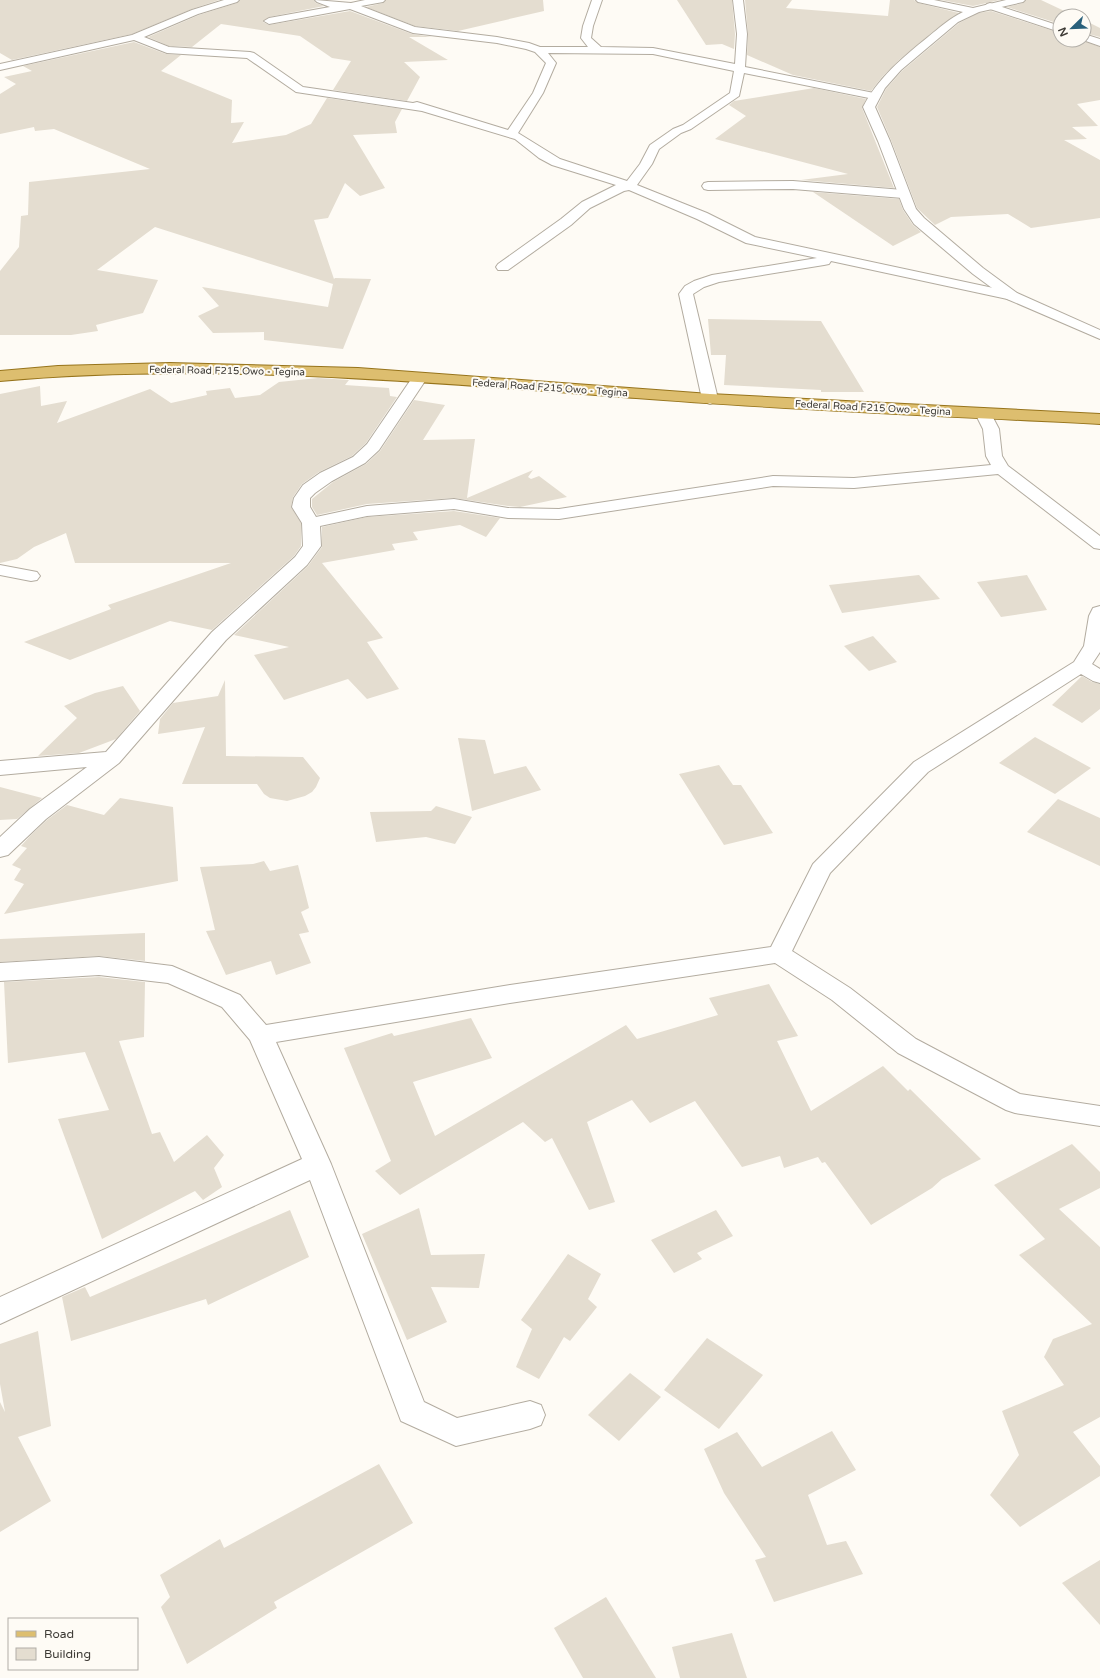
<svg xmlns="http://www.w3.org/2000/svg" width="1100" height="1678" font-family="'Varela Round',sans-serif">
<style>
.building{fill:#e4ddd0}
.lines{fill:none;stroke-linecap:round;stroke-linejoin:round}
.minor-casing{stroke:#b3aca0;stroke-width:2}
.tertiary-casing{stroke:#b3aca0;stroke-width:2}
.primary-casing{stroke:#97741c;stroke-width:2}
.minor{fill:#fff;fill-rule:evenodd}
.tertiary{fill:#fff;fill-rule:evenodd}
.primary{fill:#ddbe6f;fill-rule:evenodd}
.labels{text-anchor:middle;stroke-width:4;stroke-linejoin:round;paint-order:stroke}
.far-street-label{font-size:10px;fill:#3d3a35;stroke:#fefbf5}
</style>
<rect width="100%" height="100%" fill="#fefbf5"/>
<!-- building -->
<g class="building">
<polygon points="0,0 219,0 192,9 132,34 12,60 0,53"/>
<polygon points="240,0 314,0 316,3 324,6 269,17 263,22 269,25 350,11 412,34 432,37 409,37 448,60 404,62 420,77 407,101 333,90 351,61 332,58 300,36 221,24 192,47 169,46 148,37 199,15 237,3"/>
<polygon points="386,0 543,0 544,11 458,31 415,26 366,7 383,3"/>
<polygon points="677,0 732,0 735,34 734,49 722,44 706,45"/>
<polygon points="745,0 792,0 786,8 888,16 890,0 914,0 918,3 959,13 940,26 899,60 882,77 871,91 793,75 747,55 748,34"/>
<polygon points="941,0 1000,0 973,6"/>
<polygon points="1026,0 1041,0 1075,16 1060,16 1060,24 1007,7 1023,3"/>
<polygon points="991,11 1060,33 1060,40 1082,40 1100,47 1100,100 1077,104 1098,126 1072,127 1087,139 1064,140 1100,160 1100,218 1031,228 1008,214 951,217 935,225 917,208 891,140 877,107 886,89 902,71 959,23 979,13"/>
<polygon points="1084,20 1100,28 1100,37 1084,33"/>
<polygon points="134,42 166,54 181,55 161,71 232,100 231,123 244,122 232,143 286,135 311,124 327,98 402,109 395,122 397,133 353,135 385,188 360,196 345,183 328,218 314,220 334,279 335,278 371,279 343,349 264,340 264,332 213,333 198,316 219,306 202,287 328,307 333,284 155,227 97,270 158,280 143,313 96,325 98,331 71,335 0,335 0,271 19,247 21,216 28,215 29,182 150,169 54,129 35,131 34,127 0,134 0,94 16,84 4,77 32,71 23,66"/>
<polygon points="814,88 866,99 862,108 894,188 801,180 848,174 715,139 746,116 729,105 734,101"/>
<polygon points="813,192 899,199 903,210 913,225 921,232 893,246"/>
<polygon points="708,319 821,321 864,392 821,392 821,390 724,385 726,355 711,355"/>
<polygon points="318,378 349,380 345,385 389,388 390,396 397,397 366,443 352,456 319,472 302,484 293,497 291,507 301,523 301,546 294,556 212,630 170,621 70,660 24,642 111,609 108,605 231,563 75,563 66,533 34,547 17,559 0,563 0,394 40,386 41,406 67,401 57,423 150,389 171,403 207,395 206,391 230,388 235,398 260,395 279,382"/>
<polygon points="414,400 445,405 423,440 475,439 467,498 533,470 528,477 531,479 539,476 567,497 520,507 508,506 454,498 367,504 317,515 312,507 312,499 333,482 366,464 380,451"/>
<polygon points="454,511 500,518 486,537 460,525 413,532 418,540 392,544 395,550 322,563 383,638 367,642 399,689 367,699 348,679 284,700 254,655 289,647 234,635 308,566 322,547 322,527 367,517"/>
<polygon points="919,575 940,599 842,613 829,585"/>
<polygon points="1027,575 1047,610 1001,617 977,582"/>
<polygon points="873,636 897,662 869,671 844,646"/>
<polygon points="1082,676 1092,682 1100,684 1100,709 1082,723 1052,705"/>
<polygon points="225,680 226,756 303,757 320,778 316,787 312,792 305,796 287,801 270,798 264,794 257,784 182,784 205,727 158,734 160,719 173,703 218,696"/>
<polygon points="123,686 140,711 116,739 79,753 38,756 77,718 64,706 95,693"/>
<polygon points="1035,737 1091,768 1055,794 999,763"/>
<polygon points="458,738 485,740 494,774 526,766 541,790 472,811"/>
<polygon points="719,765 733,785 741,785 773,833 724,845 679,774"/>
<polygon points="0,787 42,798 17,819 0,820"/>
<polygon points="120,798 173,807 178,881 4,914 24,884 14,880 21,869 12,865 27,848 21,846 31,835 47,820 67,805 104,815"/>
<polygon points="1058,799 1100,818 1100,866 1027,832"/>
<polygon points="436,806 472,817 455,844 426,837 376,842 370,812 431,811"/>
<polygon points="264,861 270,871 298,865 309,908 301,912 309,932 299,934 311,963 276,975 271,961 226,975 206,931 215,930 200,867 253,864"/>
<polygon points="145,933 145,961 99,956 0,962 0,939"/>
<polygon points="99,977 145,982 144,1037 119,1041 152,1134 160,1132 174,1162 207,1135 224,1155 214,1168 222,1187 203,1200 195,1191 102,1239 58,1119 109,1110 85,1052 8,1063 4,982"/>
<polygon points="769,984 798,1036 777,1041 811,1111 883,1066 908,1091 910,1089 981,1159 942,1179 932,1188 871,1225 825,1162 822,1163 818,1157 784,1168 780,1156 742,1167 695,1101 650,1123 632,1100 587,1122 615,1202 589,1210 552,1138 545,1142 523,1122 400,1195 375,1171 391,1161 344,1048 392,1033 394,1036 471,1018 492,1058 413,1082 435,1136 626,1025 637,1039 718,1015 709,998"/>
<polygon points="1072,1144 1100,1172 1100,1188 1059,1209 1100,1247 1100,1417 1073,1432 1100,1466 1100,1476 1020,1527 990,1495 1019,1455 1002,1411 1064,1385 1044,1357 1053,1339 1092,1324 1019,1255 1045,1239 994,1185"/>
<polygon points="419,1208 431,1255 485,1254 479,1288 431,1287 447,1322 407,1340 362,1234"/>
<polygon points="290,1210 309,1257 208,1305 206,1299 71,1341 62,1297 85,1287 90,1297"/>
<polygon points="716,1210 733,1236 697,1253 702,1259 674,1273 651,1240"/>
<polygon points="568,1254 601,1274 588,1299 597,1307 570,1341 564,1337 539,1379 516,1367 532,1329 521,1320"/>
<polygon points="38,1331 51,1426 18,1437 51,1501 0,1532 0,1402 5,1412 0,1384 0,1344"/>
<polygon points="707,1338 763,1375 719,1429 664,1390"/>
<polygon points="630,1373 661,1397 619,1441 588,1415"/>
<polygon points="832,1431 856,1470 808,1495 827,1545 846,1541 863,1574 774,1602 755,1560 766,1557 724,1493 704,1449 737,1432 762,1467"/>
<polygon points="379,1464 413,1523 274,1602 277,1608 187,1664 161,1607 170,1597 160,1575 220,1539 224,1548"/>
<polygon points="1100,1560 1100,1625 1062,1583"/>
<polygon points="606,1597 656,1678 583,1678 554,1628"/>
<polygon points="732,1633 747,1678 680,1678 672,1647"/>
</g>
<g class="lines">
<defs>
<g id="minor">
<path d="M224,0H239L237,2L198,14L144,37L169,47L250,52L254,53L303,87L413,103L417,102L508,130L533,93L546,63L535,52L526,49L497,43L413,33L350,9L269,24L264,21L269,18L330,7L317,2L315,0L351,3L365,0H385L383,2L361,6L415,27L497,37L529,43L540,47H588L581,38L583,26L592,0H602L593,26L591,38L601,47L653,48L735,64L737,34L733,0H743L747,34L745,67L874,93L879,96L874,99L744,73L739,96L691,129L681,133L659,149L652,164L637,185L707,213L755,237L1012,292L1017,293L1019,296L1017,299L1012,300L831,261L829,264L824,265L719,282L704,287L693,294L718,399L715,402L710,404L705,402L702,399L679,294L685,286L694,281L712,275L817,258L746,243L697,219L629,190L624,191L590,208L571,225L508,270H498L496,267L498,264L561,219L582,202L616,185L552,165L539,158L515,139L422,111L296,92L247,58L167,53L134,40L0,70V64L132,35L192,10ZM548,53L653,54L734,71L730,93L683,125L673,129L650,145L640,164L627,181L560,159L518,133L543,93L556,63Z"/>
<polygon points="990,3 1060,26 1060,32 987,8 985,6 987,4"/>
<polygon points="1084,34 1100,39 1100,46 1083,40 1084,40"/>
<polygon points="793,181 903,190 907,191 909,194 907,197 903,198 793,189 708,190 704,189 702,186 704,183 708,182"/>
<polygon points="419,373 424,375 427,378 379,450 365,463 332,481 315,493 310,498 310,507 316,517 367,506 454,499 508,508 559,509 773,476 854,478 991,465 986,456 983,429 975,413 977,410 983,408 989,410 999,429 1002,456 1008,466 1100,536 1100,549 1094,548 998,474 854,488 773,486 559,519 508,518 454,509 367,516 320,526 321,546 307,565 226,640 119,763 46,819 8,855 0,857 0,837 30,809 87,767 0,775 0,761 106,752 212,632 295,557 303,546 302,523 292,507 294,498 303,485 320,473 353,457 367,444 414,375"/>
<polygon points="0,565 37,572 40,576 37,580 31,581 0,575"/>
<polygon points="1100,606 1100,652 1092,664 1100,669 1100,683 1093,681 1081,674 928,772 830,873 792,951 850,988 916,1039 1020,1094 1100,1106 1100,1126 1015,1113 1006,1110 898,1053 832,1000 775,963 510,1003 276,1042 331,1164 424,1402 457,1418 530,1401 541,1405 545,1415 541,1425 530,1429 456,1446 401,1421 310,1180 0,1324 0,1297 302,1159 250,1040 222,1007 168,983 99,975 0,981 0,963 99,957 172,966 240,995 266,1025 510,985 771,947 813,864 914,762 1074,662 1084,646 1089,616 1093,608"/>
</g>
<path id="tertiary" d="M916,0H934L973,8L1006,0H1025L1023,2L979,12L958,22L901,70L885,88L875,107L890,141L916,209L924,218L983,268L1017,293L1100,330V339L1007,299L973,274L914,224L904,209L878,141L863,107C878,78 902,58 928,37C939,28 950,18 963,12L918,2Z"/>
<path id="primary" d="M170,363L358,368L710,394L1100,414V424C945,416 790,410 636,398C424,382 212,362 0,381V371L58,366Z"/>
</defs>
<!-- minor casing -->
<use href="#minor" class="minor-casing"/>
<!-- tertiary casing -->
<use href="#tertiary" class="tertiary-casing"/>
<!-- primary casing -->
<use href="#primary" class="primary-casing"/>
<!-- minor -->
<use href="#minor" class="minor"/>
<!-- tertiary -->
<use href="#tertiary" class="tertiary"/>
<!-- primary -->
<use href="#primary" class="primary"/>
</g>
<g class="labels">
<!-- far-street labels -->
<g class="far-street-label">
<text transform="translate(227 370) rotate(1)" y="4">Federal Road F215 Owo - Tegina</text>
<text transform="translate(550 387) rotate(4)" y="4">Federal Road F215 Owo - Tegina</text>
<text transform="translate(873 407) rotate(3)" y="4">Federal Road F215 Owo - Tegina</text>
</g>
</g>
<!-- legend -->
<rect x="8" y="1618" width="130" height="52" fill="#fefbf5" stroke="#b1aea8"/>
<rect x="16" y="1631" width="20" height="6" fill="#ddbe6f" stroke="#b1aea8"/>
<text x="44" y="1638" font-size="12" fill="#3d3a35">Road</text>
<rect x="16" y="1648" width="20" height="12" fill="#e4ddd0" stroke="#b1aea8"/>
<text x="44" y="1658" font-size="12" fill="#3d3a35">Building</text>
<!-- north arrow -->
<g transform="translate(1072 28) rotate(247)"><circle r="19" fill="#fefbf5" stroke="#b1aea8"/>
<path d="M0-3L7 15L0 10L-7 15Z" fill="#29607b"/>
<text y="-6" font-size="11" font-weight="bold" text-anchor="middle" fill="#3d3a35">N</text>
</g>
</svg>
